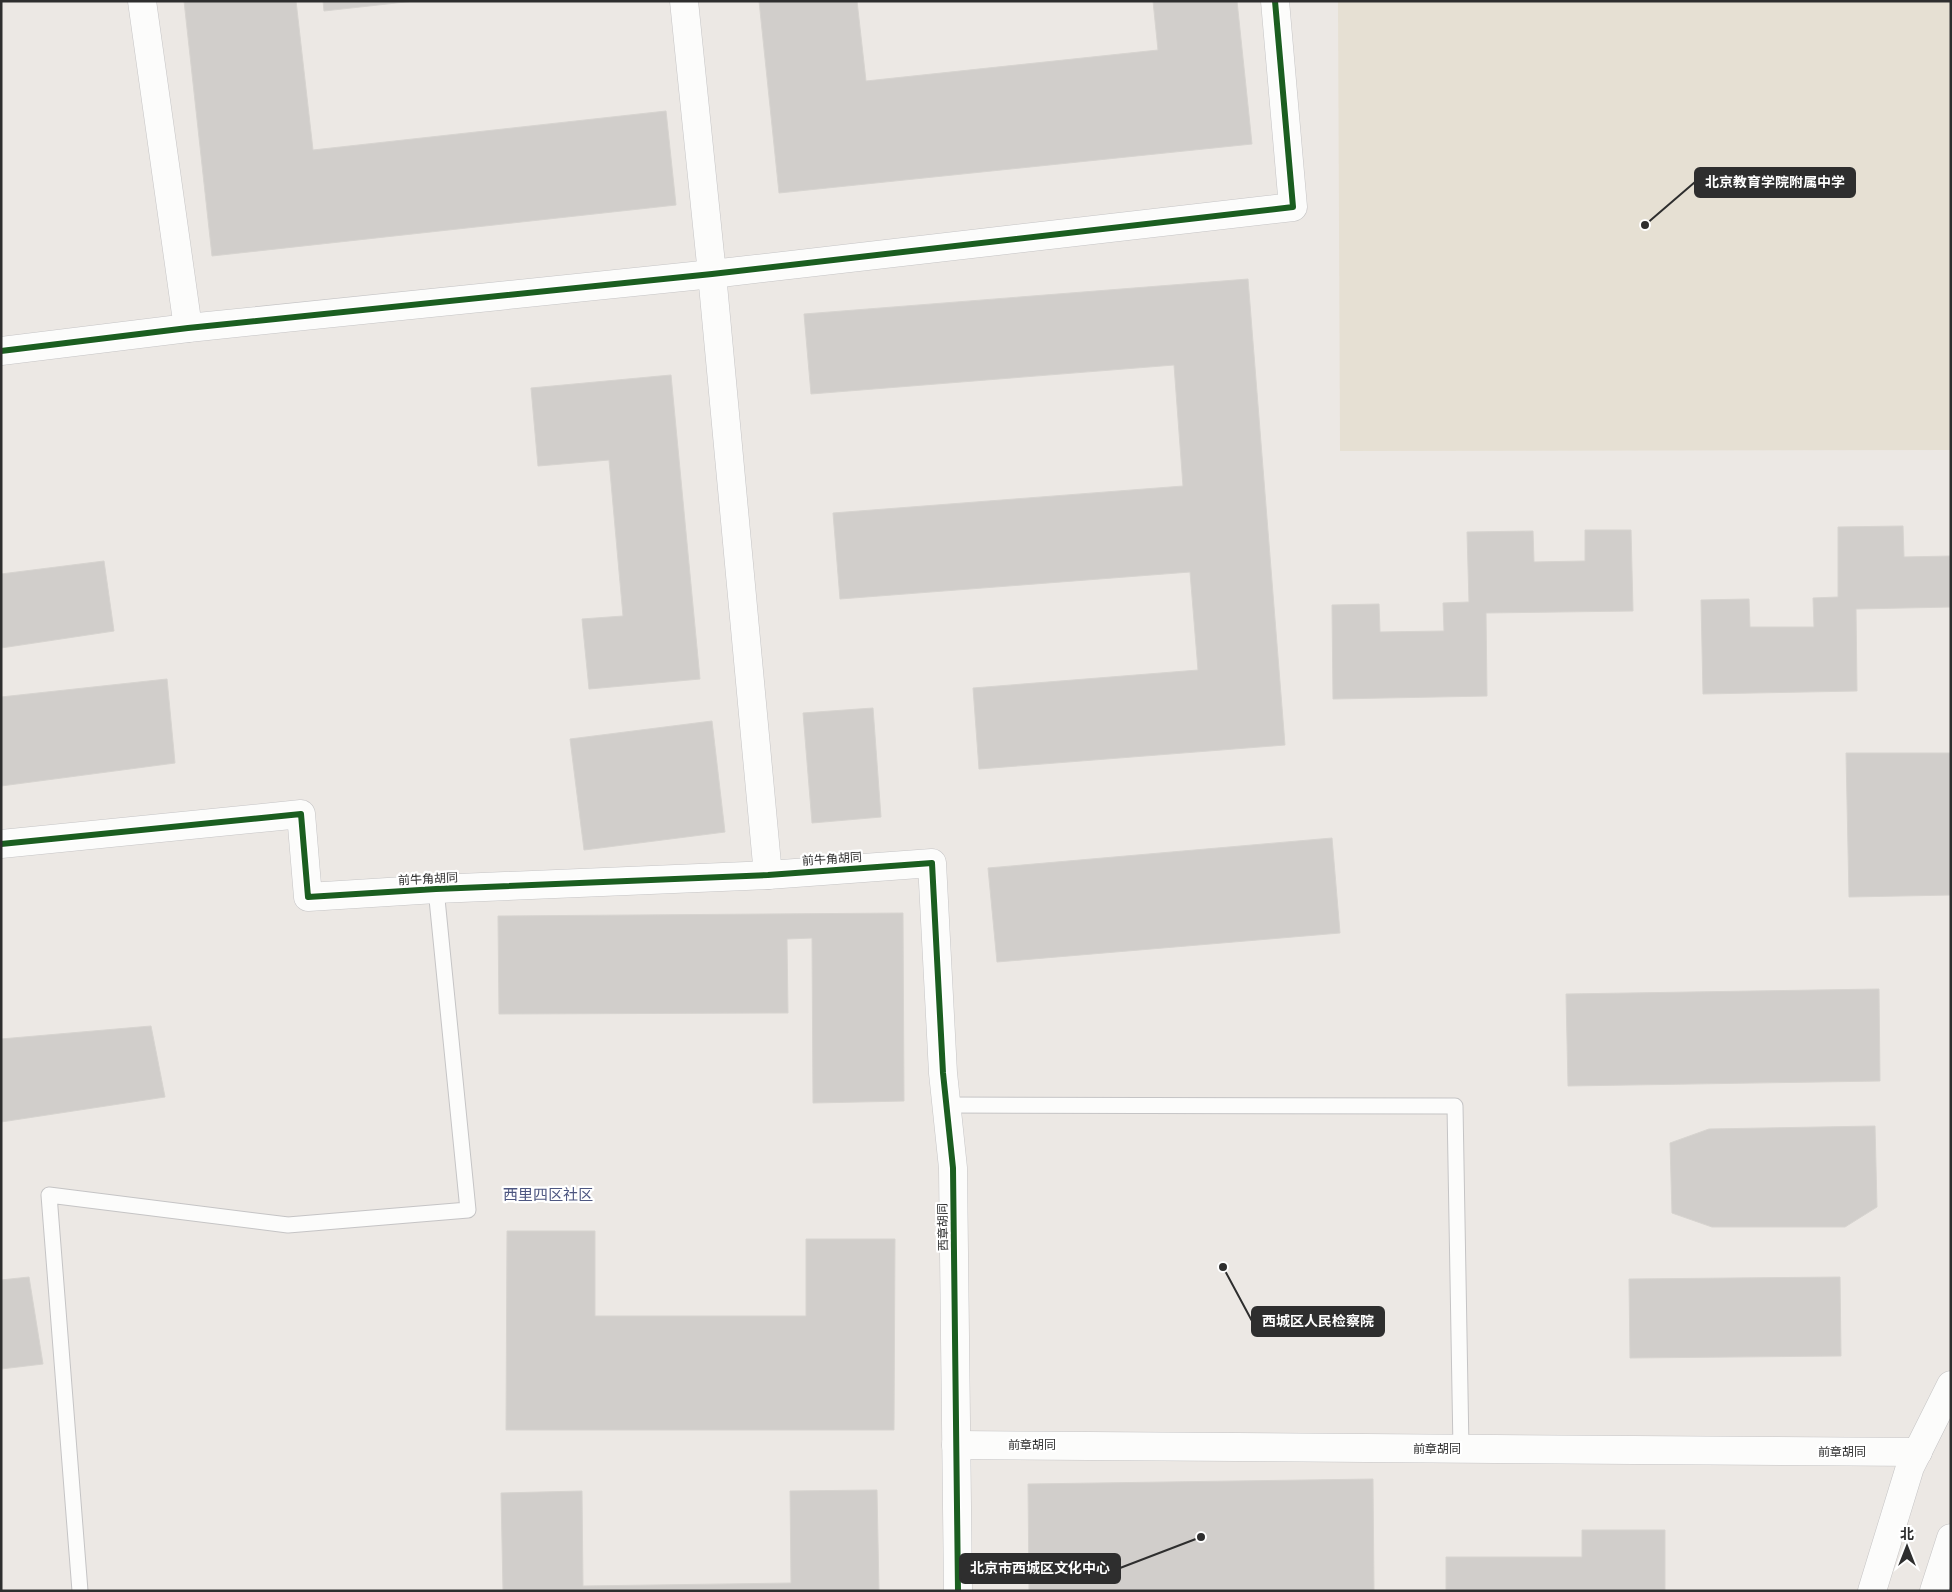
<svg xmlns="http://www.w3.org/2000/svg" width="1952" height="1592" font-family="Helvetica,'Noto Sans SC',sans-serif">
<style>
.education{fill:#e6e0d3}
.building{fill:#d1cecb;stroke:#d7d4d0}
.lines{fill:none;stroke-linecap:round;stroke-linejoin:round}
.service-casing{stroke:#c5c4c5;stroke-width:17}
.minor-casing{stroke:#c5c4c5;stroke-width:29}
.tertiary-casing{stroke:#c5c4c5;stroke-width:29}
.service{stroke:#fcfcfb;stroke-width:15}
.minor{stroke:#fcfcfb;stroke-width:28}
.tertiary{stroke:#fcfcfb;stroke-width:28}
.cycleway-casing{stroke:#fff;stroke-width:9}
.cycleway{stroke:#1b5e20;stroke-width:6}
.labels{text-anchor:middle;stroke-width:4.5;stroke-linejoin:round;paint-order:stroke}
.street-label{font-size:12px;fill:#2e2e2e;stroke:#fff}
.quarter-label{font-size:15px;fill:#4d5680;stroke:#fff}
.leader{fill:none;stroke:#2e2e2e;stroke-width:2}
.callout-dot{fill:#2e2e2e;stroke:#fff;stroke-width:2}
.callout{fill:#2e2e2e;stroke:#2e2e2e;stroke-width:2}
.callout-label{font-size:14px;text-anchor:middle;font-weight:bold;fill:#fff}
</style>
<rect width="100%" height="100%" fill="#ece8e4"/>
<!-- education -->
<polygon class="education" points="1338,1 1951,1 1951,450 1340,451"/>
<!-- building -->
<g class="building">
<polygon points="184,1 296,1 313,150 666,111 676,205 212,256"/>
<polygon points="323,1 414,1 324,11"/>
<polygon points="759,1 857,1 866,81 1158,50 1153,1 1237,1 1252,144 779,193"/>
<polygon points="1248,279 1285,745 979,769 973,688 1198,670 1190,572 840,599 833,513 1183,486 1174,365 811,394 804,314"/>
<polygon points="671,375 700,679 589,689 582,619 623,616 609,460 538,466 531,388"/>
<polygon points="1903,526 1904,557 1951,556 1951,607 1856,609 1857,691 1703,694 1701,600 1749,599 1750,627 1814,627 1813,598 1838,597 1838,527"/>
<polygon points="1585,530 1631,530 1633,611 1486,613 1487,696 1333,699 1332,605 1379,604 1380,632 1444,631 1443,603 1469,602 1467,532 1533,531 1534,562 1585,561"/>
<polygon points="104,561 114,631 1,648 1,574"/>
<polygon points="167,679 175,763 1,786 1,697"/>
<polygon points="873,708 881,817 812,823 803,713"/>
<polygon points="712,721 725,832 584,850 570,739"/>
<polygon points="1846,753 1951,753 1951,895 1849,897"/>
<polygon points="1332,838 1340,933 997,962 988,868"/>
<polygon points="903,913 904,1101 813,1103 812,938 787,939 788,1013 499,1014 498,916"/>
<polygon points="1879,989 1880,1081 1568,1086 1566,994"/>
<polygon points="151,1026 165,1097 1,1122 1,1039"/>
<polygon points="1875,1126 1877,1207 1845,1227 1712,1227 1672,1213 1670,1143 1709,1129"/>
<polygon points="507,1231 595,1231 595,1316 806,1316 806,1239 895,1239 894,1430 506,1430"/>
<polygon points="29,1277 43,1364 1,1369 1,1280"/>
<polygon points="1840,1277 1841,1356 1630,1358 1629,1279"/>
<polygon points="1373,1479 1374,1591 1029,1591 1028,1484"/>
<polygon points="877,1490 879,1591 503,1591 501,1493 582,1491 583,1586 791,1583 790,1491"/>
<polygon points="1582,1530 1665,1530 1665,1591 1446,1591 1446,1557 1582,1557"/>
</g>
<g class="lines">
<defs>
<g id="service">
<polyline points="946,1105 1455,1106 1461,1449"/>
<polyline points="80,1591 49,1195 288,1225 468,1210 436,889"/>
</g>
<g id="minor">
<polyline points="142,1 188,328"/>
<polyline points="684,1 712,274 768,875"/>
<polyline points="1,351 188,328 712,274 1293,207 1275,1"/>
<polyline points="1,844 301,814 308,897 436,889 768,875 932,863 943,1073 953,1168 958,1591"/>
<polyline points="956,1445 1918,1452"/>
</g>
<g id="tertiary">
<polyline points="1872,1591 1910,1467 1951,1385"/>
<polyline points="1934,1591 1951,1538"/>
</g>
</defs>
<!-- service casing -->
<use href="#service" class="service-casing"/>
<!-- minor casing -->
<use href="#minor" class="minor-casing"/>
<!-- tertiary casing -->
<use href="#tertiary" class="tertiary-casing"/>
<!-- service -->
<use href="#service" class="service"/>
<!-- minor -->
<use href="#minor" class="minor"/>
<!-- tertiary -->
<use href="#tertiary" class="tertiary"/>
<defs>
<g id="cycleway">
<polyline points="1,351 188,328 712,274 1293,207 1275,1"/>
<polyline points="1,844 301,814 308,897 436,889 768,875 932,863 943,1073 953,1168 958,1591"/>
</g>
</defs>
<!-- cycleway casing -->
<use href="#cycleway" class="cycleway-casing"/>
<!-- cycleway -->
<use href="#cycleway" class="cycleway"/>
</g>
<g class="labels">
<!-- street labels -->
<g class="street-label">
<text transform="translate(832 859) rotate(-4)" y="4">前牛角胡同</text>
<text transform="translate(428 879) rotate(-3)" y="4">前牛角胡同</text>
<text transform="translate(943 1227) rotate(-91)" y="4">西章胡同</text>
<text x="1032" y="1449">前章胡同</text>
<text x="1437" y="1453">前章胡同</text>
<text x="1842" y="1456">前章胡同</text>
</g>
<!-- quarter labels -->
<g class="quarter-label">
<text x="548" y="1200">西里四区社区</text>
</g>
</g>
<!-- callouts -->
<path class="leader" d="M1645 225L1695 182M1223 1267L1252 1321M1201 1537L1120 1568"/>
<g class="callout-dot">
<circle cx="1645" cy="225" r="5"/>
<circle cx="1223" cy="1267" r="5"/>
<circle cx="1201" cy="1537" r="5"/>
</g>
<g class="callout">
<rect x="1695" y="168" width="160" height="29" rx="5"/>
<rect x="1252" y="1307" width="132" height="29" rx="5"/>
<rect x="960" y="1554" width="160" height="29" rx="5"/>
</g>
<g class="callout-label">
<text x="1775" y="187">北京教育学院附属中学</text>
<text x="1318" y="1326">西城区人民检察院</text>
<text x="1040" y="1573">北京市西城区文化中心</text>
</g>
<!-- border -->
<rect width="1952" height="1592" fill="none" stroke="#2e2e2e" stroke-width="5"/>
<!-- north arrow -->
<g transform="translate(1907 1547)" stroke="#ffffff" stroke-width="4" paint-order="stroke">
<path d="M0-4L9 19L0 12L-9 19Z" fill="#2e2e2e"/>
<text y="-8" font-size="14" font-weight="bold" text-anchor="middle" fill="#2e2e2e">北</text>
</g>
</svg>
